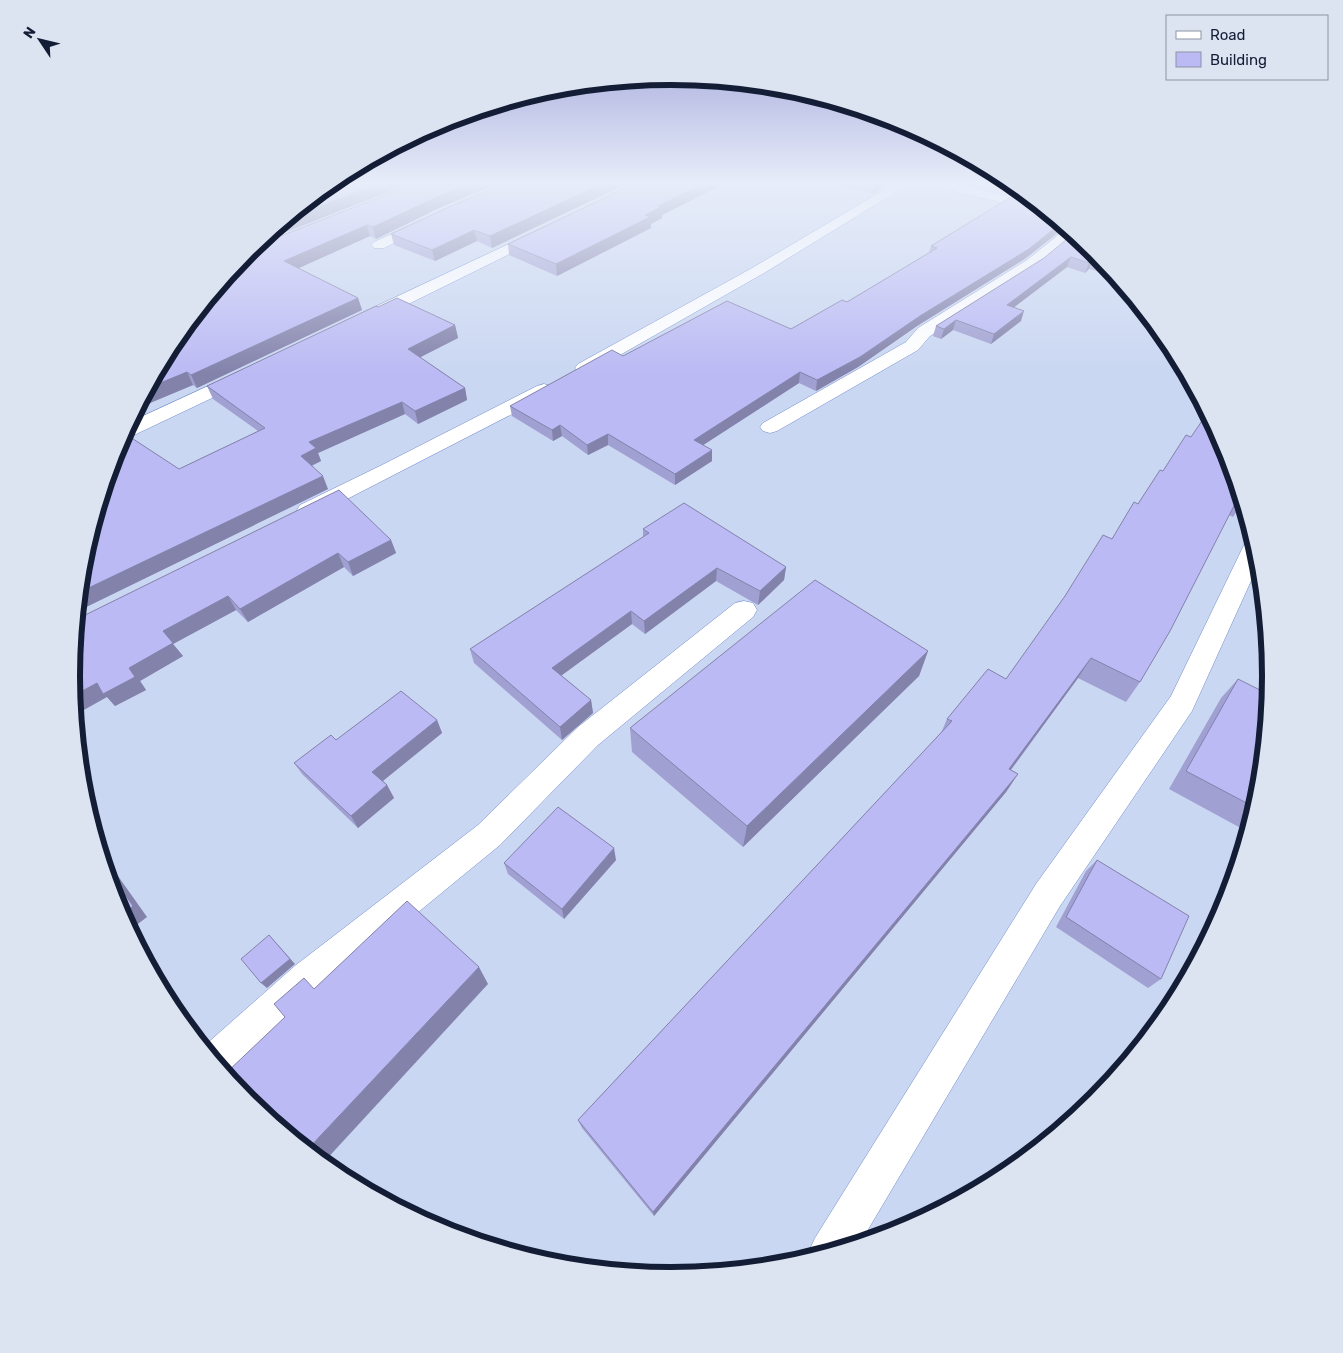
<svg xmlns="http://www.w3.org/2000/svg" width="1343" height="1353" font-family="Rubik,sans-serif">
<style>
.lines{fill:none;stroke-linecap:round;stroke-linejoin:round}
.service-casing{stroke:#718ccb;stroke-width:1}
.minor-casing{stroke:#718ccb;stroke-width:1}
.service{fill:#fff;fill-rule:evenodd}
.minor{fill:#fff;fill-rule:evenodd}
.wall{fill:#a1a0d2}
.shaded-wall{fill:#8382ab}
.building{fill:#bbbaf4;stroke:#8382ab}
.rim{fill:none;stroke:#131d36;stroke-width:6}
</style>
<rect width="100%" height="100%" fill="#cad7f2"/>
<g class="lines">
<defs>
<polygon id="service" points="894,184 909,184 764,273 590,372 578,372 575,368 578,364 754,267"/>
<g id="minor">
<polygon points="934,184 958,184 1035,202 1046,211 1042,212 941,188"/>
<polygon points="424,219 429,220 431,223 429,226 384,248 374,248 371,245 374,242"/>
<polygon points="543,228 548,229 550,232 548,235 374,321 368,322 362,321 359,317 362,313"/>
<polygon points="1067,228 1076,236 1039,266 930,336 918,350 777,431 770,433 763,431 760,427 763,423 906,342 918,328 1027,260"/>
<polygon points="243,370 250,372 252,376 250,380 132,436 122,437 130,422"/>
<polygon points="544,384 551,386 554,390 551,394 316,515 308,517 300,515 297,510 300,505 382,465 537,386"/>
<polygon points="1254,538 1260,561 1192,711 1060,906 860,1243 810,1259 808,1253 815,1238 1036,884 1171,696 1244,545 1248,539"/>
<polygon points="744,601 753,603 757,610 753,617 598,745 500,845 322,991 227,1076 203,1047 296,965 478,825 578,727 735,603"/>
</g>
</defs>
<!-- service casing -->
<use href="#service" class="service-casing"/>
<!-- minor casing -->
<use href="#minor" class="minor-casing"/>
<!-- service -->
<use href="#service" class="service"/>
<!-- minor -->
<use href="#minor" class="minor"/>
</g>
<!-- wall -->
<g class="wall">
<polygon points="414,184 496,184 439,208 376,239 370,236 298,268 358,298 362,310 197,388 193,385 138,408 173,343"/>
<polygon points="503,184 626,184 492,248 477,241 435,261 394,245 391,234"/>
<polygon points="634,184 724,184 662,215 662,218 651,224 651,228 557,276 509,255 508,244"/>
<polygon points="834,184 888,184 873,194"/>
<polygon points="1024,193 1033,201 1022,198"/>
<polygon points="1036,203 1065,227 1026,258 917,326 858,367 816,391 799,383 703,445 712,461 675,485 608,445 588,455 562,436 553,441 512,416 510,406 623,356 791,329 847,302 929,253 931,246"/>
<polygon points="1096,252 1115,276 1089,269 1085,273 1067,267 1014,307 1021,321 991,344 953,330 941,339 933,336 936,326 1044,258"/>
<polygon points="378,307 455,325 458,338 420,357 465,388 467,400 418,424 405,414 318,453 321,461 312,466 328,489 80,610 78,608 83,559 179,469 258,431 213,399 207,386"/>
<polygon points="1226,447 1243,502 1233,517 1229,515 1140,682 1126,702 1078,678 1011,770 1018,774 1006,792 654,1216 582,1128 578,1120 941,733 947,719 1006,679 1138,504 1163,471"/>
<polygon points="643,529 786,567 784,580 758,605 716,581 645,634 632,624 561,675 591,700 593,713 562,740 474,663 470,649 643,538"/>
<polygon points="391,540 396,553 353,576 344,567 248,622 236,610 173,644 183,656 140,681 146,690 115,706 107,697 77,619"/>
<polygon points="928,651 919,676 743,847 632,752 630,728"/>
<polygon points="1238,679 1260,794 1248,832 1169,789 1221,698"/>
<polygon points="437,720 442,733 383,781 387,785 394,798 358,828 303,775 294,763 336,740"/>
<polygon points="616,860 564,919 508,874 504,863"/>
<polygon points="1097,860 1161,979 1148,988 1056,927 1086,871"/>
</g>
<!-- shaded-wall -->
<g class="shaded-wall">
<polygon points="378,184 409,184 258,243 288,218"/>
<polygon points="469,184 496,184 439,208 376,239 373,227 437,197"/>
<polygon points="602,184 626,184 492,248 490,236"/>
<polygon points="703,184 724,184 662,215 662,218 651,224 651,228 557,276 556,264 645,215 658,206"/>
<polygon points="878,184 888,184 873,194 875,186"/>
<polygon points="1061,223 1065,227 1026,258 917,326 858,367 816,391 817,380"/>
<polygon points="367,225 370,236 288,273 284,261"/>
<polygon points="474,230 477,241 435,261 432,250"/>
<polygon points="1071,257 1067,267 1004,315 1007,305"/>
<polygon points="1093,259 1089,269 1085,273 1089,263"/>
<polygon points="358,298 362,310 197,388 191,375"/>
<polygon points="1024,311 1021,321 991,344 994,334"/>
<polygon points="956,320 953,330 941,339 944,329"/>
<polygon points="455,325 458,338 411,362 408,349"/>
<polygon points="187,372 193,385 138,408 148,388"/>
<polygon points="800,372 799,383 694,451 694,440"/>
<polygon points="465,388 467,400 418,424 415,411"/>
<polygon points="402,402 405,414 318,453 321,461 306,468 301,456 309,442"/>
<polygon points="560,425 562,436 553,441 552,430"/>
<polygon points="608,434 608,445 588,455 587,445"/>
<polygon points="712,450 712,461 675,485 675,474"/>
<polygon points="323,476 328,489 80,610 78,608 80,592"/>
<polygon points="391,540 396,553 353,576 348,562"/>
<polygon points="338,553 344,567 248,622 240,609"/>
<polygon points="786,567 784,580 758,605 760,591"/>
<polygon points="717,568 716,581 645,634 644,621"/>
<polygon points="228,596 236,610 173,644 183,656 140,681 146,690 115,706 107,697 75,715 73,696 97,683 129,668 163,631"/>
<polygon points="631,611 632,624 554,681 552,668"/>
<polygon points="928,651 919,676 743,847 747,826"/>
<polygon points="1091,658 1078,678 998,787 1009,769"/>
<polygon points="591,700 593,713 562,740 560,727"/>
<polygon points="437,720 442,733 379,784 372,772"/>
<polygon points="1018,774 1006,792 654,1216 653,1212"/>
<polygon points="387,785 394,798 358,828 351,816"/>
<polygon points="614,848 616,860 564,919 562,909"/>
<polygon points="103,861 113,869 147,917 130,930 122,915"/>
<polygon points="269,935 295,964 267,988 261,983"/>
<polygon points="479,967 488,984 323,1163 307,1150"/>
</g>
<!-- building -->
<g class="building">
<polygon points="330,184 378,184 288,218"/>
<polygon points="414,184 469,184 437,197 373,227 367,225 284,261 358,298 191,375 187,372 148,388 173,343 247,252 255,246"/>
<polygon points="503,184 602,184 490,236 474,230 432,250 391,234 449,207"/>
<polygon points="634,184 703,184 658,206 661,207 645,215 650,217 556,264 508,244"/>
<polygon points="867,184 878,184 875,186"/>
<polygon points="1011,197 1036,203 1061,223 1029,249 920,316 860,357 817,380 800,372 694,440 712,450 675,474 608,434 587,445 560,425 552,430 510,406 612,350 623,356 727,301 791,329 842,300 847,302 937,248 931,246"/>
<polygon points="1073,234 1096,252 1104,262 1093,259 1089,263 1071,257 1007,305 1024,311 994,334 956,320 944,329 936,326 1044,258"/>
<polygon points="397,298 455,325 408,349 465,388 415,411 402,402 309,442 316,448 301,456 323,476 80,592 83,559 117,447 124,433 179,469 265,428 207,386 376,306 378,307"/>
<polygon points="1208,412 1226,447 1240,494 1170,631 1140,682 1091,658 1009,769 1018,774 653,1212 578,1120 952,721 947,719 988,669 1006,679 1065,596 1103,535 1112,539 1134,502 1138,504 1160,470 1163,471 1186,435 1191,437"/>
<polygon points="339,490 391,540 348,562 338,553 240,609 228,596 163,631 173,643 129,668 135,677 103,694 97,683 73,696 71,676 77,619"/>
<polygon points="684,503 786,567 760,591 717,568 644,621 631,611 552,668 591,700 560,727 470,649 649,533 643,529"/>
<polygon points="815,580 928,651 747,826 630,728"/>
<polygon points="1238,679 1270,695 1260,794 1256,808 1186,771"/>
<polygon points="401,691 437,720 372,772 387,785 351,816 294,763 331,735 336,740"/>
<polygon points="558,807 614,848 562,909 504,863"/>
<polygon points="1097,860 1189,916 1161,979 1066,917"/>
<polygon points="105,866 133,906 122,915 117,906"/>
<polygon points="407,901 479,967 307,1150 247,1101 225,1074 285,1017 274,1004 304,978 314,989"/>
<polygon points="269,935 290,959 261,983 241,959"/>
</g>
<!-- sky -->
<linearGradient id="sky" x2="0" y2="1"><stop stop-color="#9396d4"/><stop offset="0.49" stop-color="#e7edf9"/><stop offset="1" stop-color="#e7edf9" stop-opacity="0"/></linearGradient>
<rect width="1343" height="373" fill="url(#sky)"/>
<!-- crop -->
<path d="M0 0H1343V1353H0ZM80 676a591 591 0 1 1 1182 0a591 591 0 1 1-1182 0Z" fill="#dde4f1" fill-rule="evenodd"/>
<path class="rim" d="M80 676a591 591 0 1 1 1182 0a591 591 0 1 1-1182 0Z"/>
<!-- legend -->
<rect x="1166" y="15" width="162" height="65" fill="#dde4f1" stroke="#8c94a6"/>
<rect x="1176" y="31" width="25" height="8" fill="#ffffff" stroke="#8c94a6"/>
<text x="1210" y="40" font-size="15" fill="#131d36">Road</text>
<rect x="1176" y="52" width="25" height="15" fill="#bbbaf4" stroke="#8c94a6"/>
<text x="1210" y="65" font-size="15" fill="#131d36">Building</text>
<!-- north arrow -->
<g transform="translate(40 40) rotate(305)" stroke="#dde4f1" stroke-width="4" paint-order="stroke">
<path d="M0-4L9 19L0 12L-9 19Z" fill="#131d36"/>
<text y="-8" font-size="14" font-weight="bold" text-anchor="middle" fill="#131d36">N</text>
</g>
</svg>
